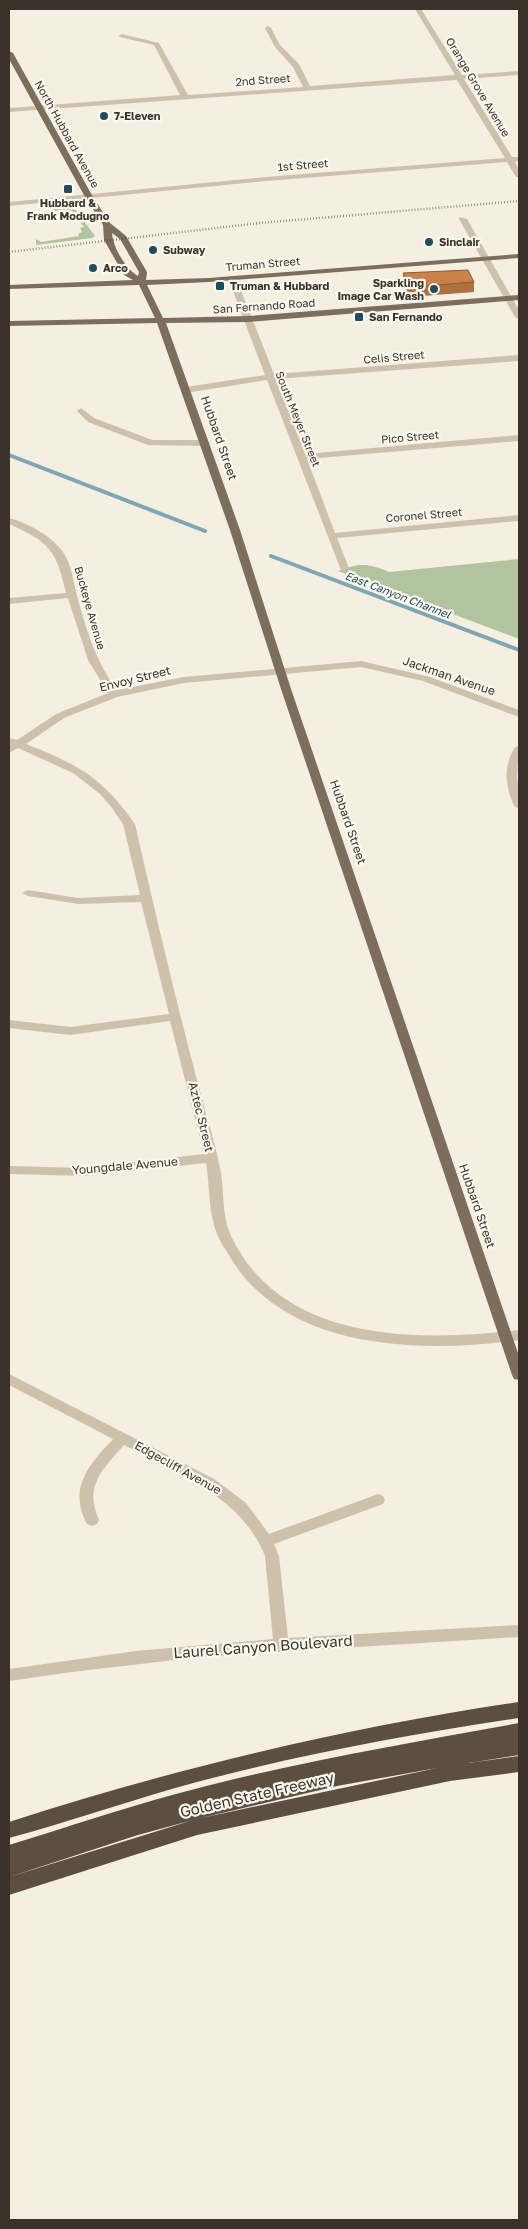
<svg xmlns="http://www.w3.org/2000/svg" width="528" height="2229" font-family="'Golos Text',sans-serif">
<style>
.green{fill:#b1c49f}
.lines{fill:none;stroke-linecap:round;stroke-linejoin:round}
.stream{stroke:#7ea6b2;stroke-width:4}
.minor{fill:#cdc1ac;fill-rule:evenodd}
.major{fill:#7d6d5c;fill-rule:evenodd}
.highway{fill:#5c4f42;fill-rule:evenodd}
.rail{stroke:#3b332b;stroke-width:2.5;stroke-dasharray:0.5 2.5;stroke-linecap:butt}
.wall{fill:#ad7040}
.building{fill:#c9824a;stroke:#8d5b34}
.poi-dot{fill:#1e4d5e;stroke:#fbf7ee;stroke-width:2}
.labels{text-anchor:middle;stroke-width:4.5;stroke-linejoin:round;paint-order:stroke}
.far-street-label{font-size:11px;fill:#3b332b;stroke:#fbf7ee}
.far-poi-label{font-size:11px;font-weight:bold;fill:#3b332b;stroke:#fbf7ee;text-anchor:start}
.far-water-label{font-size:11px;font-style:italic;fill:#1e4d5e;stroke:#fbf7ee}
.street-label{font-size:12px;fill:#3b332b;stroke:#fbf7ee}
.near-street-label{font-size:15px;fill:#3b332b;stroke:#fbf7ee}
</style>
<rect width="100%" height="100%" fill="#f4efe1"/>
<!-- green -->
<g class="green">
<polygon points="65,207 75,209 95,236 92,238 36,245 36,239 41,242 79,236 78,234 82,232 80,228 84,227 71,210 53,211 52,208"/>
<path d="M519,559V639L338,571C361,563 367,563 389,572Z"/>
</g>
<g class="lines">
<!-- stream -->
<g class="stream">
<polyline points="9,455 205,531"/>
<polyline points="271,556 519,650"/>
</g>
<!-- minor -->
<g class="minor">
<polygon points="415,9 421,9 462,75 519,71 519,75 464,79 512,157 519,157 519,161 515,162 519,169 519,177 516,177 507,162 266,181 9,206 9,202 266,177 505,158 457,80 9,112 9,108 180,95 154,45 120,37 118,36 122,34 159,43 188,95 303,87 293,67 275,47 265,28 268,26 271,28 280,45 299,64 310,86 455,75"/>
<polygon points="460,217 467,219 519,310 519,319 515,317 459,219"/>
<polygon points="229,276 236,278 274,374 519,355 519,361 276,379 305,454 519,435 519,441 307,459 335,533 519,515 519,521 337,538 349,568 344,571 341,570 267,380 186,393 182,390 186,387 265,375 228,278"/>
<polygon points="81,408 94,418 152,440 205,440 210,443 205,446 148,445 88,422 77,411"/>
<path d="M9,518C28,523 52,536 63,552C72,565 73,581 77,596C86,629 96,662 117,690L184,677L361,661L430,677L519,710V717L423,681L361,667L184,683L117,697L64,718L26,744C77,764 102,777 135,824C157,921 180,1018 206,1114C212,1133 217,1153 221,1173C224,1193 222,1217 231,1236C282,1343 418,1342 519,1330V1340C422,1353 287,1352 230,1257C226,1250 220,1242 217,1234C208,1212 210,1186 206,1163L85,1176L9,1174V1166L85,1168L204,1154L170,1021L70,1035L9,1028V1020L70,1027L169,1014L141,902L78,904L28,896L22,893L28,890L78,898L140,895L123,824L112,808L100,794L73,773L18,748L9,753V738L17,740L56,714L108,693L88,660L68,598L9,604V598L66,593C56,549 49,542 9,524Z"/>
<path d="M519,746L517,777L519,792V809L514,806C505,785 503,767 515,747Z"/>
<path d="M9,1374L214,1479L246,1503L269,1534L373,1496L378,1494L383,1496L385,1500L383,1504L274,1544L279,1556L288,1638L519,1625V1637L200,1657L72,1672L9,1681V1669L136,1651L273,1639L265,1556C241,1496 177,1473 124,1445C102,1470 84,1486 99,1520L97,1524L92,1526L87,1524C68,1488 88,1466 113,1439L9,1385Z"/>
</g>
<!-- major -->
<path class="major" d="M9,51L13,53L93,197L110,223L126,236L147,272L146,280L209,278L519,254V258L209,282L147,285L163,318L248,316L519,295V300L248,322L166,323L240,530L291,689L519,1356V1380L514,1379L512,1375L281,689L230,530L157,323L9,326V321L155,318L139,285L9,289V285L133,280L124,275L104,240L103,225L85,197L9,59ZM112,233L120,239L139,272L138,276C126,269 113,248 112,233Z"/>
<!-- highway -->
<g class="highway">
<path d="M519,1702V1718C411,1734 303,1754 197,1782C134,1799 72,1821 9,1838V1822C176,1768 345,1728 519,1702Z"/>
<path d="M519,1723V1739L513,1740L519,1739V1755L468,1763L519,1756V1772L450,1781L197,1835L9,1895V1877L193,1820L138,1835L9,1877V1845C65,1828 120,1809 176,1794C289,1763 404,1744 519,1723ZM437,1768L201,1818L337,1786Z"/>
</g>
<!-- rail -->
<polyline class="rail" points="9,252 260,223 519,201"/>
</g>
<!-- wall -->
<polygon class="wall" points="403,273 474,282 474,292 410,297 403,283"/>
<!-- building -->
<polygon class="building" points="468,270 474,282 411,287 403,273"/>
<!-- markers -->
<g class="poi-dot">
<circle cx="104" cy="116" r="5"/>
<rect x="63" y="184" width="10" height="10" rx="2.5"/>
<circle cx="429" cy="242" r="5"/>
<circle cx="153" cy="250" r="5"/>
<circle cx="93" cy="268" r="5"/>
<rect x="215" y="281" width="10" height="10" rx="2.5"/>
<circle cx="434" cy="289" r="5"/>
<rect x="354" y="312" width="10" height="10" rx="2.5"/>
</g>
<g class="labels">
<!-- far-street labels -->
<g class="far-street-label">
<text transform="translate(263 80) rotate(-4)" y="4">2nd Street</text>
<text transform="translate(478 87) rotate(59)" y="4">Orange Grove Avenue</text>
<text transform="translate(67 134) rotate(61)" y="4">North Hubbard Avenue</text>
<text transform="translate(303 165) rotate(-5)" y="4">1st Street</text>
<text transform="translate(263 264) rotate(-5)" y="4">Truman Street</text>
<text transform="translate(264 306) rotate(-4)" y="4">San Fernando Road</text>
<text transform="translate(394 357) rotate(-5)" y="4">Celis Street</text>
<text transform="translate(298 419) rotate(68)" y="4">South Meyer Street</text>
<text transform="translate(410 437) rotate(-5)" y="4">Pico Street</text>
<text transform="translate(424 515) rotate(-5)" y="4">Coronel Street</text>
<text transform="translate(90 608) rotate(74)" y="4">Buckeye Avenue</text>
</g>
<!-- far-poi labels -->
<g class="far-poi-label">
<text x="114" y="120">7-Eleven</text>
<text x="68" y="207" text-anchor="middle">Hubbard &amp;<tspan x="68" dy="13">Frank Modugno</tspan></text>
<text x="439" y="246">Sinclair</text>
<text x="163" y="254">Subway</text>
<text x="103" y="272">Arco</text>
<text x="424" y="287" text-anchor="end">Sparkling<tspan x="424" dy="13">Image Car Wash</tspan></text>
<text x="230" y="290">Truman &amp; Hubbard</text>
<text x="369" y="321">San Fernando</text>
</g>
<!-- far-water labels -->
<g class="far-water-label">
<text transform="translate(398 595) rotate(21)" y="4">East Canyon Channel</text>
</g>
<!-- street labels -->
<g class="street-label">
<text transform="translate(219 438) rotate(71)" y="4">Hubbard Street</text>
<text transform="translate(449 676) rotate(19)" y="4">Jackman Avenue</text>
<text transform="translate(135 679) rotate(-14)" y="4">Envoy Street</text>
<text transform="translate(348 822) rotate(71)" y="4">Hubbard Street</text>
<text transform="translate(201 1117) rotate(76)" y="4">Aztec Street</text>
<text transform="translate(125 1166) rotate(-5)" y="4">Youngdale Avenue</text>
<text transform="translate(477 1206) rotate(71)" y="4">Hubbard Street</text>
<text transform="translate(178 1468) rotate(29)" y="4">Edgecliff Avenue</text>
</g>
<!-- near-street labels -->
<g class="near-street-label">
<text transform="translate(263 1647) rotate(-4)" y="5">Laurel Canyon Boulevard</text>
<text transform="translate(257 1795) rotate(-13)" y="5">Golden State Freeway</text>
</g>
</g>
<!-- border -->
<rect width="528" height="2229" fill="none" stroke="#3b332b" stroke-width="20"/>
</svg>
